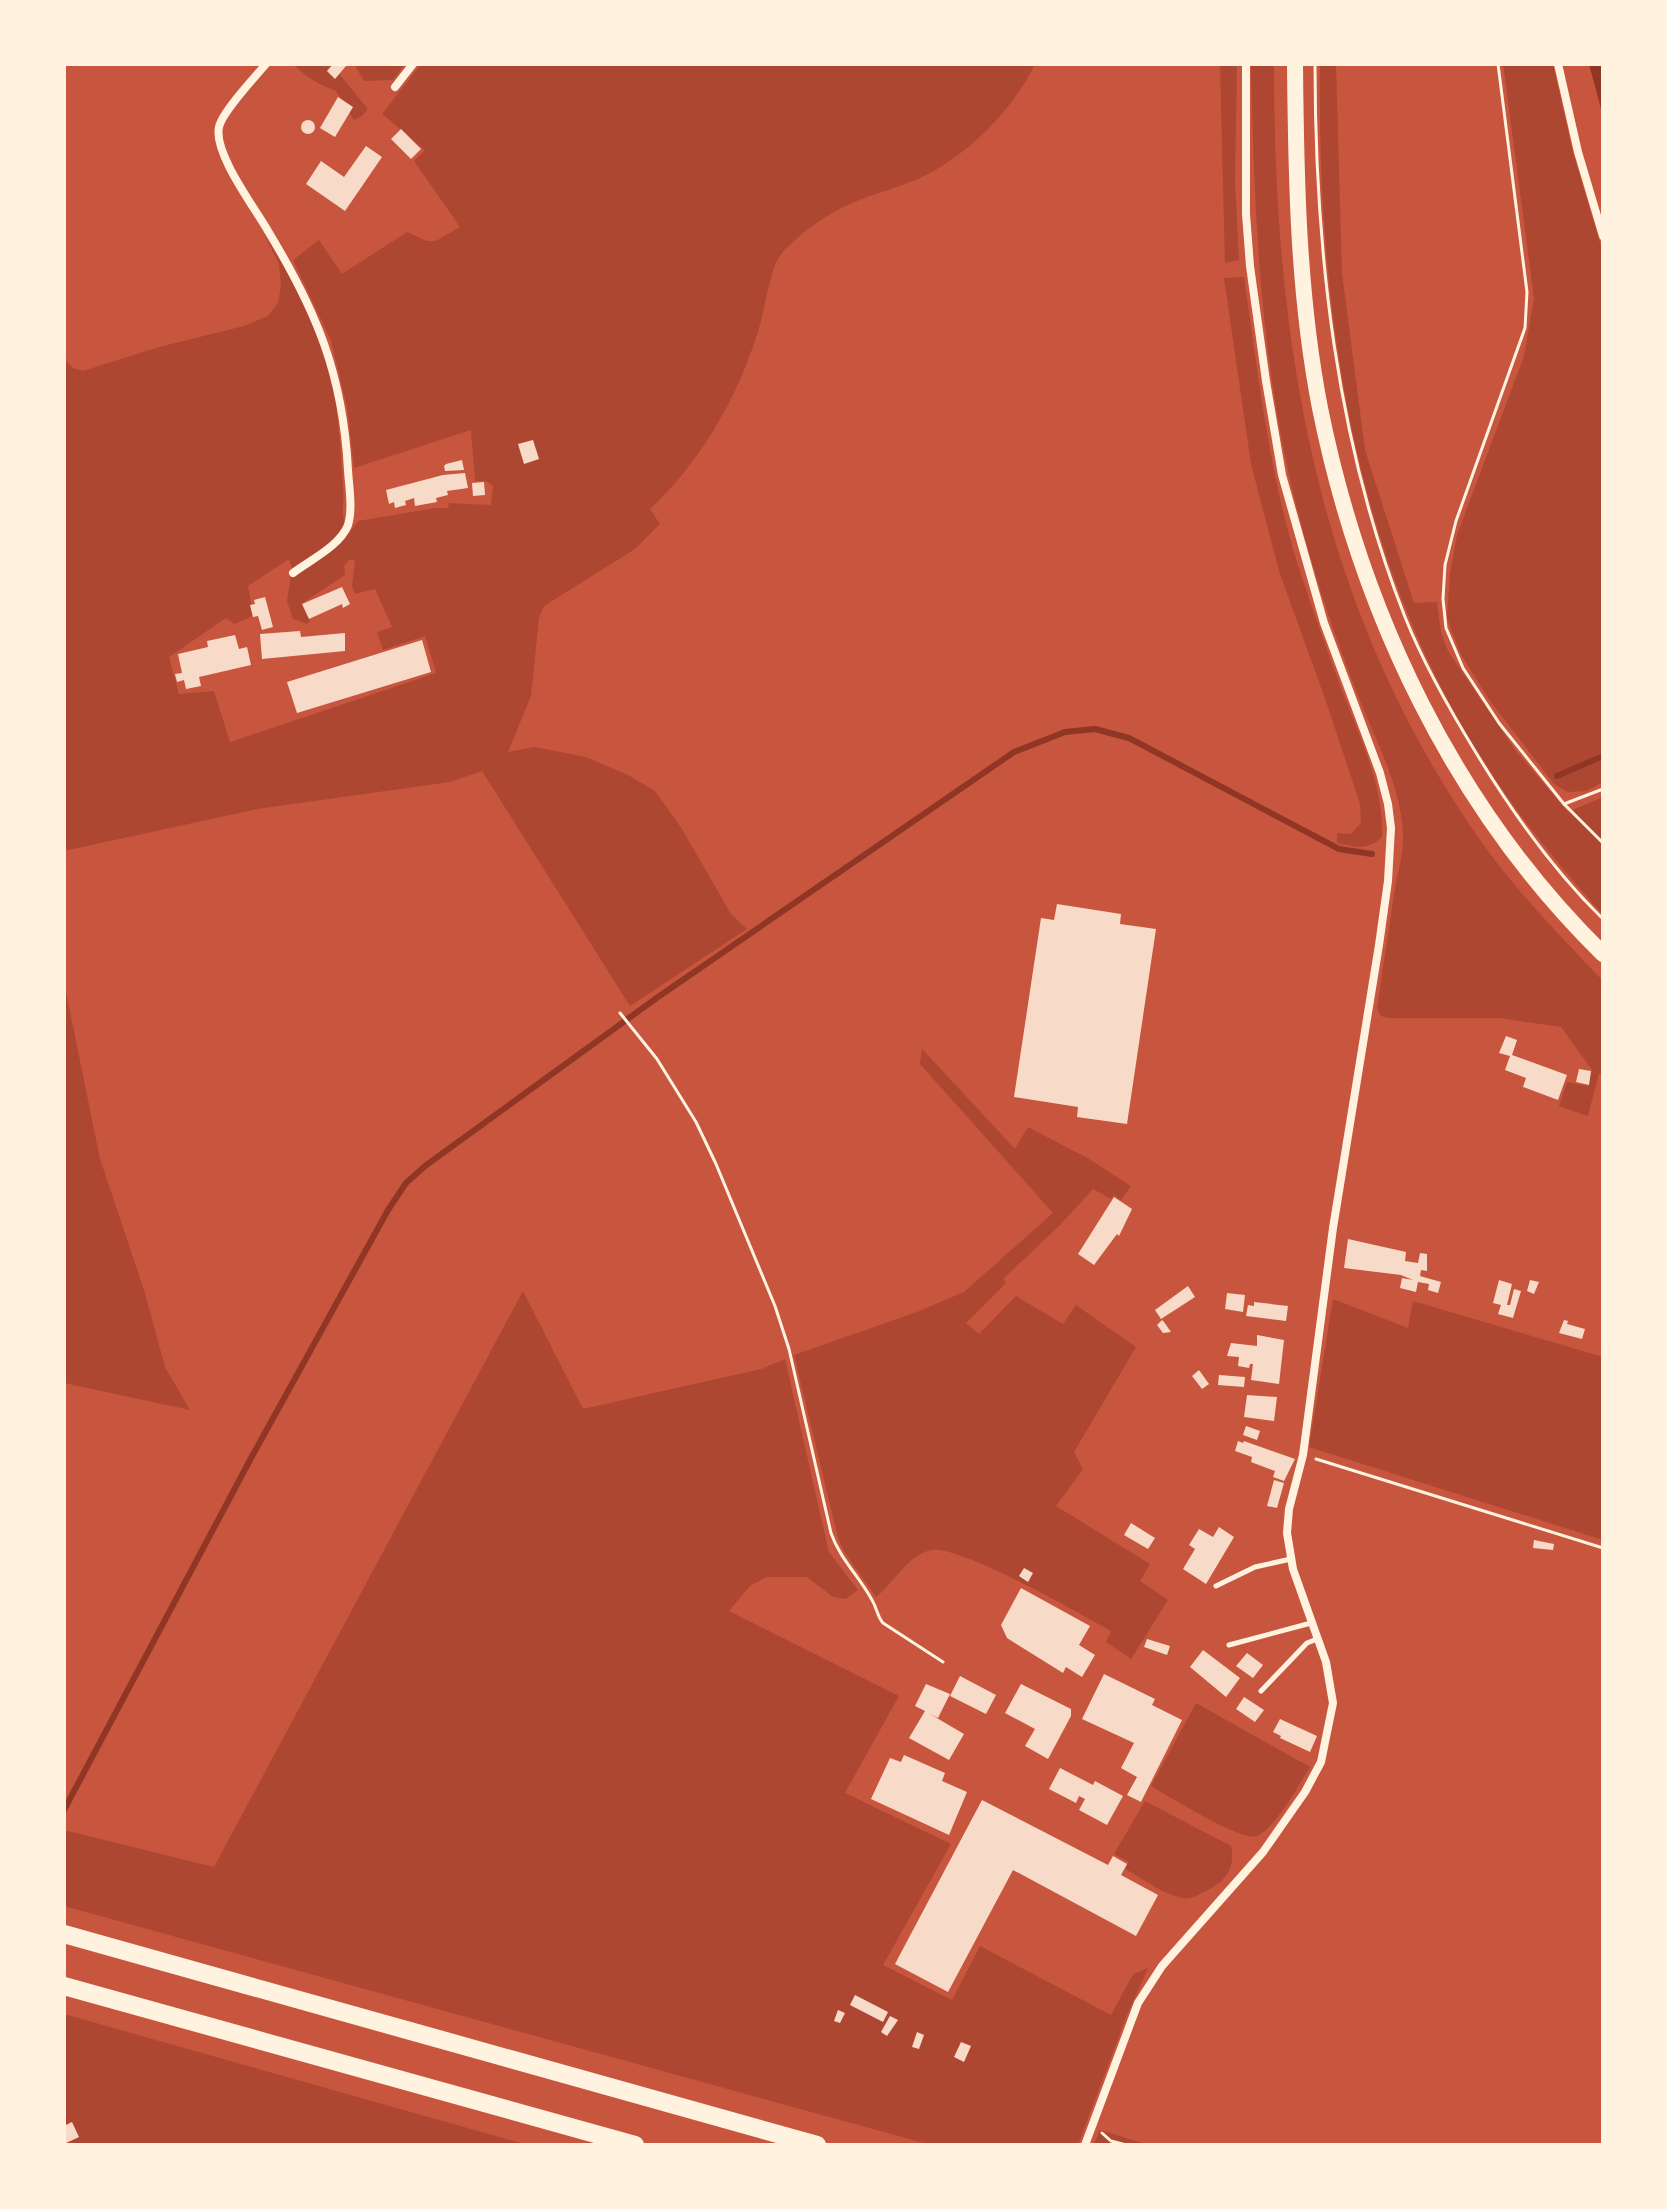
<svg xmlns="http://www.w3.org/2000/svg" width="1667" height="2209" font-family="'DM Sans',sans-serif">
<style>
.green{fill:#ae4732;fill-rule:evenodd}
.water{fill:#8f3625}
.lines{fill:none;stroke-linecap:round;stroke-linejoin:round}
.stream{stroke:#8f3625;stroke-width:6}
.building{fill:#f7dbc8}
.path{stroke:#fff3e0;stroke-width:3}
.service{stroke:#fff3e0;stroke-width:5}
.minor{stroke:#fff3e0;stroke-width:8}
.primary{stroke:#fff3e0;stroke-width:16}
.motorway{stroke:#fff3e0;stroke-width:18}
</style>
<rect width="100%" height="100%" fill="#c8553d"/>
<!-- green -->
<g class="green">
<path d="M294,64H331L368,109L362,116L354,120L336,91C322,86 303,76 294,64Z"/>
<polygon points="354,64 405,64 393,80 364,81"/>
<path d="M421,64H1035C1013,110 967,156 920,178C900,187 877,193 857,201C829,212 802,231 782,253C770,266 765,310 759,328C739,395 701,462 650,509L660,524L635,549L544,606L539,618L531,696L508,752L535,747L586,757L628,775L655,791L682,829L731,914L747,929L630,1006L482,771L450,782L257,809L64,851V359L73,368L83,371L159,347L244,326L268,316L278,303L281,285L279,264L264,234C295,282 326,335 334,392C339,423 341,454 343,485C345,508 338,511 349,533L358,521L436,508H448L449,503L491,505L493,486L486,481H475L471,430L354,468L347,407L331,341L293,260L319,240L342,274L407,232L427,241H436L460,227L414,161L425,150L382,114ZM289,559L292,568L287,601L293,619L307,624L310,621L304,602L345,575L344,566L349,560H355L352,586L355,594L375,589L392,627L377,632L383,650L425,636L436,673L230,742L214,691L179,694L169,657L226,618L234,624L249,618L253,613L248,586Z"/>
<polygon points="1220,64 1237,64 1235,181 1239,260 1225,263"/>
<path d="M1251,64H1274C1274,345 1316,605 1480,840C1516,891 1560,936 1603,981V1075L1599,1073L1588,1116L1559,1106L1567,1082L1588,1086L1592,1070L1561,1027L1499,1018H1388L1381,1016L1377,1008C1383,968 1389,928 1395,888C1398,871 1404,852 1403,834C1401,788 1378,745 1361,703C1336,640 1313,573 1297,508C1260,362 1254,213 1251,64Z"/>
<path d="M1320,64H1336L1342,273L1365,450L1414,603L1437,602L1441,632L1448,651L1516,751L1568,812L1603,797V915C1559,865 1516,814 1481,757C1351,552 1317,302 1320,64Z"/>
<polygon points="1503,64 1553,64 1573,153 1603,253 1603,782 1586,791 1568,792 1554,784 1490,701 1460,653 1447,618 1450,574 1457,535 1524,356 1534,298"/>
<path d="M1244,277C1258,371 1268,467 1296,559C1310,603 1326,647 1342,691C1360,737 1384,787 1382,837C1367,851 1355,847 1337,843V833L1351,834L1361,823L1360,804L1328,707L1279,571L1251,464L1224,278Z"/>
<polygon points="64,982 100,1159 144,1290 165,1367 190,1410 64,1383"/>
<path d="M922,1049L1015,1149L1028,1127L1089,1159L1131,1186L1121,1200L1114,1195L1111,1199L1093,1189L1060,1225L1003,1279L1006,1283L966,1323L979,1334L1016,1296L1063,1324L1076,1305L1136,1347L1074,1452L1083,1469L1056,1506L1150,1564L1140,1581L1168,1600L1131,1659L1106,1642L1111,1631C1081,1614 960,1545 932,1550C908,1554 894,1583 876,1597L845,1553L838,1538L794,1355L917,1312L964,1292L1053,1213L920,1064Z"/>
<polygon points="523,1291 583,1409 761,1369 785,1359 829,1552 858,1590 846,1599 833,1597 807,1577 766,1577 750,1586 729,1611 899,1696 845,1793 951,1844 883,1965 952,2000 980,1946 1111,2015 1133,1974 1148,1968 1127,2015 1078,2145 931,2145 64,1906 64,1830 214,1867"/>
<polygon points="1333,1299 1408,1328 1413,1301 1603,1357 1603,1540 1309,1447"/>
<path d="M1196,1703L1310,1767C1299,1784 1276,1828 1257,1836C1242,1842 1168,1796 1151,1786Z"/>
<path d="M1145,1801L1231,1846C1236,1868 1225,1882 1206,1891C1198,1895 1190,1900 1182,1898C1162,1894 1142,1878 1125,1869L1129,1862L1114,1854Z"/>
<polygon points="64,2014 528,2145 64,2145"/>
<polygon points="1100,2130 1149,2145 1094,2145"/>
</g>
<!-- water -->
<polygon class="water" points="1589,64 1603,64 1603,116"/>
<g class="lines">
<!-- stream -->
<g class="stream">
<polyline points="1557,776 1603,756"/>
<polyline points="64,1810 250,1460 388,1210 406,1183 425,1166 658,997 1014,752 1065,732 1095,729 1129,738 1339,849 1372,854"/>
</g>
</g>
<!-- building -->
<g class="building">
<polygon points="333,64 346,66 335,79 327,71"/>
<polygon points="338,97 353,107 335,137 320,128"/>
<circle cx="308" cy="127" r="7"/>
<polygon points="401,129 421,149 411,159 391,139"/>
<polygon points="366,146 382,157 345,211 306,184 321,161 344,177"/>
<polygon points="533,440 539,459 524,464 518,444"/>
<polygon points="462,460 464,470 445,471 444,466 446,464"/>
<polygon points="465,473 468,488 447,491 448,495 436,498 437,502 415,506 414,498 405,501 406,505 395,508 394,502 389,504 386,490 443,475"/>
<polygon points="484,482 485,495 473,496 472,483"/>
<polygon points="342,587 350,604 343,608 342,604 309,619 302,604"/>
<polygon points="265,597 273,627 262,630 258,616 253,617 250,605 255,604 254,600"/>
<polygon points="300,631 301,637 345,633 345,651 262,659 260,634"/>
<polygon points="235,635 239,649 247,647 251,665 199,677 201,686 186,689 184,680 177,682 175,674 182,673 178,654 208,647 207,641"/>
<polygon points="422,640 431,672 297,713 287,682"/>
<polygon points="1057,904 1121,914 1120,924 1156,929 1127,1124 1077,1117 1078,1107 1014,1097 1041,918 1054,920"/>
<polygon points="1506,1036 1517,1040 1512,1055 1567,1075 1558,1100 1523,1087 1526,1078 1505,1070 1510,1056 1499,1053"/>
<polygon points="1579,1069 1591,1071 1589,1085 1576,1082"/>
<polygon points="1114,1197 1132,1209 1119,1236 1117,1234 1094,1265 1078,1254"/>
<polygon points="1348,1239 1406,1252 1405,1261 1418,1263 1420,1253 1427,1254 1427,1271 1421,1270 1420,1276 1441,1282 1438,1293 1428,1290 1429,1284 1418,1282 1416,1292 1400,1288 1402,1278 1413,1280 1401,1275 1344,1268"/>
<polygon points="1499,1280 1512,1284 1507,1305 1510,1305 1514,1289 1521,1291 1513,1318 1498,1314 1501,1305 1493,1303"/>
<polygon points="1530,1280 1539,1282 1534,1294 1527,1291"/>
<polygon points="1188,1286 1195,1297 1161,1319 1155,1310"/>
<polygon points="1227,1293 1245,1295 1243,1312 1225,1309"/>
<polygon points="1254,1302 1288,1306 1286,1321 1246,1316 1248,1305 1254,1306"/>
<polygon points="1162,1320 1164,1322 1171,1332 1163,1333 1157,1325"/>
<polygon points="1564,1320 1568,1321 1567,1324 1585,1329 1582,1339 1559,1333"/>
<polygon points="1257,1335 1284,1340 1279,1384 1251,1380 1253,1364 1250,1364 1249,1368 1238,1366 1239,1357 1227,1356 1231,1343 1257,1346"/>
<polygon points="1199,1370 1209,1384 1202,1389 1192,1376"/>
<polygon points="1219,1375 1245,1377 1244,1387 1218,1385"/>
<polygon points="1247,1395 1277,1397 1274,1421 1244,1417"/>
<polygon points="1246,1426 1260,1431 1257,1440 1243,1435"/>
<polygon points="1238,1441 1243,1443 1244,1441 1295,1459 1284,1481 1273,1477 1275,1471 1251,1462 1252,1457 1235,1451"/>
<polygon points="1274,1480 1284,1483 1277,1508 1267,1506"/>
<polygon points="1131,1523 1155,1538 1148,1549 1124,1535"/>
<polygon points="1219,1527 1234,1537 1206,1584 1183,1569 1195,1549 1189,1545 1199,1529 1213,1537"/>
<polygon points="1534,1540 1554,1544 1553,1550 1533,1548"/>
<polygon points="1024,1568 1033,1573 1028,1582 1019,1576"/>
<polygon points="1021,1588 1090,1626 1079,1645 1095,1655 1082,1677 1066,1667 1063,1673 1007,1638 1001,1625"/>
<polygon points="1147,1639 1170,1646 1167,1655 1144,1647"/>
<polygon points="1203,1650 1240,1678 1226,1697 1190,1667"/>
<polygon points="1247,1653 1263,1665 1253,1678 1236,1666"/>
<polygon points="1104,1674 1155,1699 1152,1705 1182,1720 1141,1802 1127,1795 1137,1777 1121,1768 1134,1743 1082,1719"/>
<polygon points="960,1676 996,1695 986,1714 950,1696"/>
<polygon points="926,1684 950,1694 938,1718 930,1714 964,1734 949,1760 909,1738 925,1711 915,1706"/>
<polygon points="1021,1684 1071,1709 1071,1716 1048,1759 1025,1746 1035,1729 1005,1713"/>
<polygon points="1244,1697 1264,1710 1255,1722 1236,1709"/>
<polygon points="1280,1719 1317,1736 1310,1752 1280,1738 1281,1736 1273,1732"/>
<polygon points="904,1755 945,1773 942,1781 967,1792 949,1835 871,1799 890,1758 901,1762"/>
<polygon points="1060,1768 1093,1785 1095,1781 1123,1796 1107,1825 1079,1810 1085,1799 1079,1796 1076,1803 1049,1789"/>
<polygon points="982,1800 1108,1865 1113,1856 1127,1864 1121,1875 1158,1895 1136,1936 1013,1870 948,1992 895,1964"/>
<polygon points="855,1995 888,2012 883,2022 850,2005"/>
<polygon points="838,2010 845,2013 840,2023 834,2021"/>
<polygon points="890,2016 898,2020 887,2036 881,2032"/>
<polygon points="917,2032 924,2035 919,2049 912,2047"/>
<polygon points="961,2042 971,2046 964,2062 954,2057"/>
<polygon points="72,2122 79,2137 64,2144 64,2126"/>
</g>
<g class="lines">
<!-- path -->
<g class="path">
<path d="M1315,64C1315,251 1336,442 1405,617C1424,665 1451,712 1478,756C1514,815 1554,871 1603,919"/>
<polyline points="1498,64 1527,292 1525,328 1456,521 1445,565 1443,599 1446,628 1463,668 1499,723 1564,804 1603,789"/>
<polyline points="1564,804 1603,843"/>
<path d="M620,1013L657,1059L696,1122L716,1164L775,1306L789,1349L831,1533C840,1559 859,1576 872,1600C877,1608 877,1616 883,1623L943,1662"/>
<polyline points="1316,1459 1603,1548"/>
<polyline points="1102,2133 1111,2141 1126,2145"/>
</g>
<!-- service -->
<g class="service">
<polyline points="1216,1586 1255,1567 1291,1559"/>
<polyline points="1229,1645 1311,1623"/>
<polyline points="1261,1691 1307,1643 1317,1639"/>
</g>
<!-- minor -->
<g class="minor">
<path d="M266,64C255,77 222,112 219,127C213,153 255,208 268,231C317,312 343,375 348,470C349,487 353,509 348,525C340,546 310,560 293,573"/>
<polyline points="1558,64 1578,152 1603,236"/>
<polyline points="395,87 413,64"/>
<polyline points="1085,2145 1138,2003 1162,1966 1263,1852 1305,1792 1321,1762 1333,1703 1326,1662 1293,1569 1287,1533 1289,1509 1303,1455 1333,1228 1379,945 1388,881 1391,828 1388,804 1380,773 1324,623 1282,475 1266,381 1250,266 1246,214 1246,64"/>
</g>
<!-- primary -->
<path class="primary" d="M1295,64C1296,179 1298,295 1320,408C1361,612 1454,808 1603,954"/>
<!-- motorway -->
<g class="motorway">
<polyline points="64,1934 817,2145"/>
<polyline points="64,1986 635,2145"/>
</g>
</g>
<!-- border -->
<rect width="1667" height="2209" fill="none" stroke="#fff3e0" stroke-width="132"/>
</svg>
